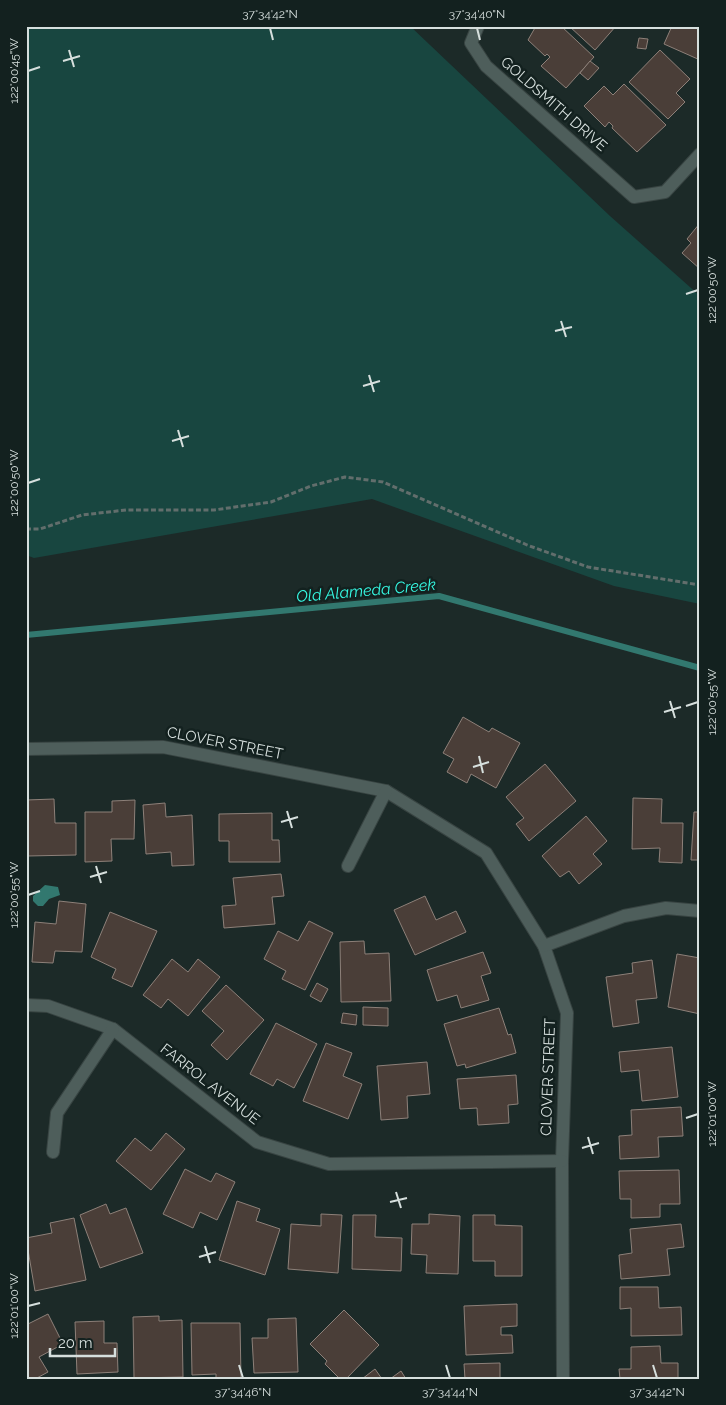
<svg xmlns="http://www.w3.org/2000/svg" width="726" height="1405" font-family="Raleway,sans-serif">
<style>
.green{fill:#184640}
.water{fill:#32786f}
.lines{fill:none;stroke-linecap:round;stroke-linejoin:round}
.stream{stroke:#32786f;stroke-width:6}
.building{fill:#4a3e38;stroke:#8d8079}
.minor-casing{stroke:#384442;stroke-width:14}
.path{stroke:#626e6c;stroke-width:3;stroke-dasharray:5 2.5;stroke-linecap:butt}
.minor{stroke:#4e5e5b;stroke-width:12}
.ticks{fill:none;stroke:#d6dfdd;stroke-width:2}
.labels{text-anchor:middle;stroke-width:5;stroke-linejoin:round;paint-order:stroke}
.street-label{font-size:15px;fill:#d6dfdd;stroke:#13211f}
.water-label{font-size:16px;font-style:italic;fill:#36fae4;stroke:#13211f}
.neatline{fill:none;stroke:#d6dfdd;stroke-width:2}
.ticks-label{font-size:12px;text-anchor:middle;fill:#d6dfdd}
</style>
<rect width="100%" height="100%" fill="#1c2a28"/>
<!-- green -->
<polygon class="green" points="26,26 410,26 610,216 700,296 700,604 614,586 372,499 34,558 26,555"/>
<!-- water -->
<polygon class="water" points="45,885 58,887 60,895 49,899 43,906 38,906 33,901 33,896"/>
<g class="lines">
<!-- stream -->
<polyline class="stream" points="26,635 439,596 700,668"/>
</g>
<!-- building -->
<g class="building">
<polygon points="536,26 561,26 594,57 566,88 541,66 550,57 547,54 545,56 528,40"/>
<polygon points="569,26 616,26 595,50"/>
<polygon points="672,26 700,26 700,60 664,44"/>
<polygon points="639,38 648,39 646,49 637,48"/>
<polygon points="660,50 690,79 676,93 685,102 668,119 629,82"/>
<polygon points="590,61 599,68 588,80 580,73"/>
<polygon points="624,84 666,125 637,152 612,128 613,126 609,122 605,127 584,106 604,86 613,95"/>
<polygon points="700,223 700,269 682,253 691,243 687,239"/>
<polygon points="463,717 489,732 492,728 520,743 496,788 471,774 467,783 447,772 454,759 443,753"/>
<polygon points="545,764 576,801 529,841 516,824 524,818 506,797"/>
<polygon points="633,798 662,799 661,823 683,823 682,863 659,862 660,848 632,849"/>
<polygon points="54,799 55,823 76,823 76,855 27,856 26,800"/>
<polygon points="135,800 134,839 111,839 112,861 85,862 85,812 112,812 112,801"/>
<polygon points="165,803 166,817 192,815 194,865 172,866 171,852 146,854 143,805"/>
<polygon points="694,812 700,812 700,860 691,860"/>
<polygon points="272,813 272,840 279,840 280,862 229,862 229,841 219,841 219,814"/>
<polygon points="586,816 607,841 593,854 602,864 579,884 569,871 560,877 542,856"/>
<polygon points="281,874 284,896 272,897 275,924 224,928 222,906 236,905 233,878"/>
<polygon points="425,896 436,920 456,911 466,932 415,955 394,910"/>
<polygon points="59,901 86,904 82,952 55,951 53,963 32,962 35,922 56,924"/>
<polygon points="110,912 157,931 132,987 112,978 116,969 91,957"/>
<polygon points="309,921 333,933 305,990 282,979 286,971 264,959 278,931 298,941"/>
<polygon points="364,941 365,954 389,953 391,1001 341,1002 340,942"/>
<polygon points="483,952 491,973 481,976 489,1000 461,1008 457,995 437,1001 427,970"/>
<polygon points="677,954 700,958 700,1014 668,1007"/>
<polygon points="172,959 188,972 198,959 220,977 188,1016 168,999 161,1008 143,995"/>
<polygon points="652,960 657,998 636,1000 639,1023 613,1027 606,977 633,973 632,963"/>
<polygon points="317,983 328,989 321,1002 310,996"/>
<polygon points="226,985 264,1020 227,1060 211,1045 224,1031 202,1011"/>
<polygon points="363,1007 388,1008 388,1026 363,1025"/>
<polygon points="499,1008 508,1035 511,1034 516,1053 466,1068 465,1064 457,1066 444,1024"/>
<polygon points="343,1013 357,1015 356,1025 341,1023"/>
<polygon points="276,1023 317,1044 294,1088 277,1079 273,1086 250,1074"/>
<polygon points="326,1043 352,1053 343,1076 362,1084 348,1119 303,1101"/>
<polygon points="672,1047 678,1097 642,1101 639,1070 621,1072 619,1052"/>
<polygon points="427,1062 430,1094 407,1096 408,1118 381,1120 377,1066"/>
<polygon points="516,1075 518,1104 508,1105 509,1123 478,1125 477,1108 460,1109 457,1079"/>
<polygon points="681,1107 683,1136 658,1137 659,1157 620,1159 619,1136 632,1135 631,1110"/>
<polygon points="166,1133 185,1149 151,1190 116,1161 135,1138 151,1151"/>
<polygon points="185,1169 211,1182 216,1173 235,1182 217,1220 200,1212 193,1228 163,1214"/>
<polygon points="679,1170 680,1204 660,1204 660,1217 631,1218 631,1199 620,1199 619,1171"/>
<polygon points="237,1201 260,1209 256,1221 280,1229 265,1275 219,1260"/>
<polygon points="106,1204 110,1214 126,1208 143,1253 100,1268 80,1215"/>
<polygon points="321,1214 342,1215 338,1273 288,1269 291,1224 321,1226"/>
<polygon points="429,1214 460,1216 458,1274 426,1273 427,1255 411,1254 412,1224 429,1224"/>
<polygon points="353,1215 376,1215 375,1237 402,1238 401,1271 352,1269"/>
<polygon points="473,1215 495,1215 495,1225 522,1226 522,1276 495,1276 495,1261 473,1261"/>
<polygon points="74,1218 86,1280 35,1291 26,1238 52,1233 50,1223"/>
<polygon points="681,1224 684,1247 667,1249 670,1275 621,1279 619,1255 632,1253 630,1229"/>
<polygon points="620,1287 658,1287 659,1308 681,1307 682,1335 631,1336 631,1308 620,1309"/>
<polygon points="517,1304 517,1326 501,1327 501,1335 512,1335 513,1353 466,1355 464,1306"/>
<polygon points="344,1310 379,1345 346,1379 340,1379 325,1364 327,1361 310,1344"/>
<polygon points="48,1314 63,1344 39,1357 48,1372 35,1379 27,1379 26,1325"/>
<polygon points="159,1316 159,1321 182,1320 183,1377 134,1378 133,1317"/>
<polygon points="296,1318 298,1372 254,1373 252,1338 268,1338 268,1319"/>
<polygon points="104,1321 104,1343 117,1343 118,1372 77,1374 75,1322"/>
<polygon points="191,1323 240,1323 241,1378 216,1378 216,1374 192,1375"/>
<polygon points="660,1346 661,1363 678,1363 678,1379 620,1379 619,1369 631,1369 631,1347"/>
<polygon points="500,1363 500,1379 465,1379 464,1364"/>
<polygon points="375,1369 382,1379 362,1379"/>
<polygon points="401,1371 406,1379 390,1379"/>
</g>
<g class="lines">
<defs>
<g id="minor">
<polyline points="478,26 471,43 486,66 634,197 665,192 700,154"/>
<polyline points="26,749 163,747 386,791 486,853 544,946 567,1013 562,1161 563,1379"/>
<polyline points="348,866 386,791"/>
<polyline points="544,946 624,916 666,908 700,911"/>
<polyline points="26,1005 48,1006 113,1029 257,1142 329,1164 562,1161"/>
<polyline points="53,1152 57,1113 113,1029"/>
</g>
</defs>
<!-- minor casing -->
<use href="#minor" class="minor-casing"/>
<!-- path -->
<polyline class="path" points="26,529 40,529 82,515 126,510 214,510 271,502 311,486 345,477 383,482 527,545 588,567 700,585"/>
<!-- minor -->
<use href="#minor" class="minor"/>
</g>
<!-- ticks -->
<path class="ticks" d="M270,28L273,40M477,28L480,40M69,50L74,67M63,61L80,56M28,71L40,67M686,294L698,290M561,321L566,337M555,331L572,327M369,375L374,392M363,386L380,381M178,430L183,447M172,441L189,436M28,483L40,479M670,701L675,718M686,706L698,702M664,712L681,707M479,756L483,773M473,767L489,762M287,811L292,828M281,822L298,817M96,866L101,883M90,877L107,872M28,895L40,891M686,1118L698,1114M588,1137L593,1154M582,1148L599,1143M396,1192L401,1208M390,1202L407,1198M205,1246L210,1263M199,1257L216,1252M28,1306L40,1303M239,1365L243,1378M446,1365L450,1378M653,1365L657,1378"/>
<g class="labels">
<!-- street labels -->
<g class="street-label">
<text transform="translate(554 104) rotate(41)" y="5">GOLDSMITH DRIVE</text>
<text transform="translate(225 743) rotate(11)" y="5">CLOVER STREET</text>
<text transform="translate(548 1077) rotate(-88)" y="5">CLOVER STREET</text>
<text transform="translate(210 1084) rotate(38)" y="5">FARROL AVENUE</text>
</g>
<!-- water labels -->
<g class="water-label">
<text transform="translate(366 590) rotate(-5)" y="6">Old Alameda Creek</text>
</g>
</g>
<!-- border -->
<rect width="726" height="1405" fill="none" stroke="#13211f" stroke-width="55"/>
<!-- scale -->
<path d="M50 1348v8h65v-8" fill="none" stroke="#d6dfdd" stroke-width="2.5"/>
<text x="58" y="1348" font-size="15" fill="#d6dfdd" stroke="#13211f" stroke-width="4" paint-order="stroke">20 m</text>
<rect x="28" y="28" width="670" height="1350" class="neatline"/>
<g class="ticks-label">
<text x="270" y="18">37°34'42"N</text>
<text x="477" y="18">37°34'40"N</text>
<text transform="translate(14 71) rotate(-90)" y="4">122°00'45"W</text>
<text transform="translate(712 290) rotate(-90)" y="4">122°00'50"W</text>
<text transform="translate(14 483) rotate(-90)" y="4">122°00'50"W</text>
<text transform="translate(712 702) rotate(-90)" y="4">122°00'55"W</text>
<text transform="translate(14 895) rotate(-90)" y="4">122°00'55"W</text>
<text transform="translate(712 1114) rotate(-90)" y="4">122°01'00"W</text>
<text transform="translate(14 1306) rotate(-90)" y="4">122°01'00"W</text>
<text x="243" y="1396">37°34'46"N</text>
<text x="450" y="1396">37°34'44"N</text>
<text x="657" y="1396">37°34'42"N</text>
</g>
</svg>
